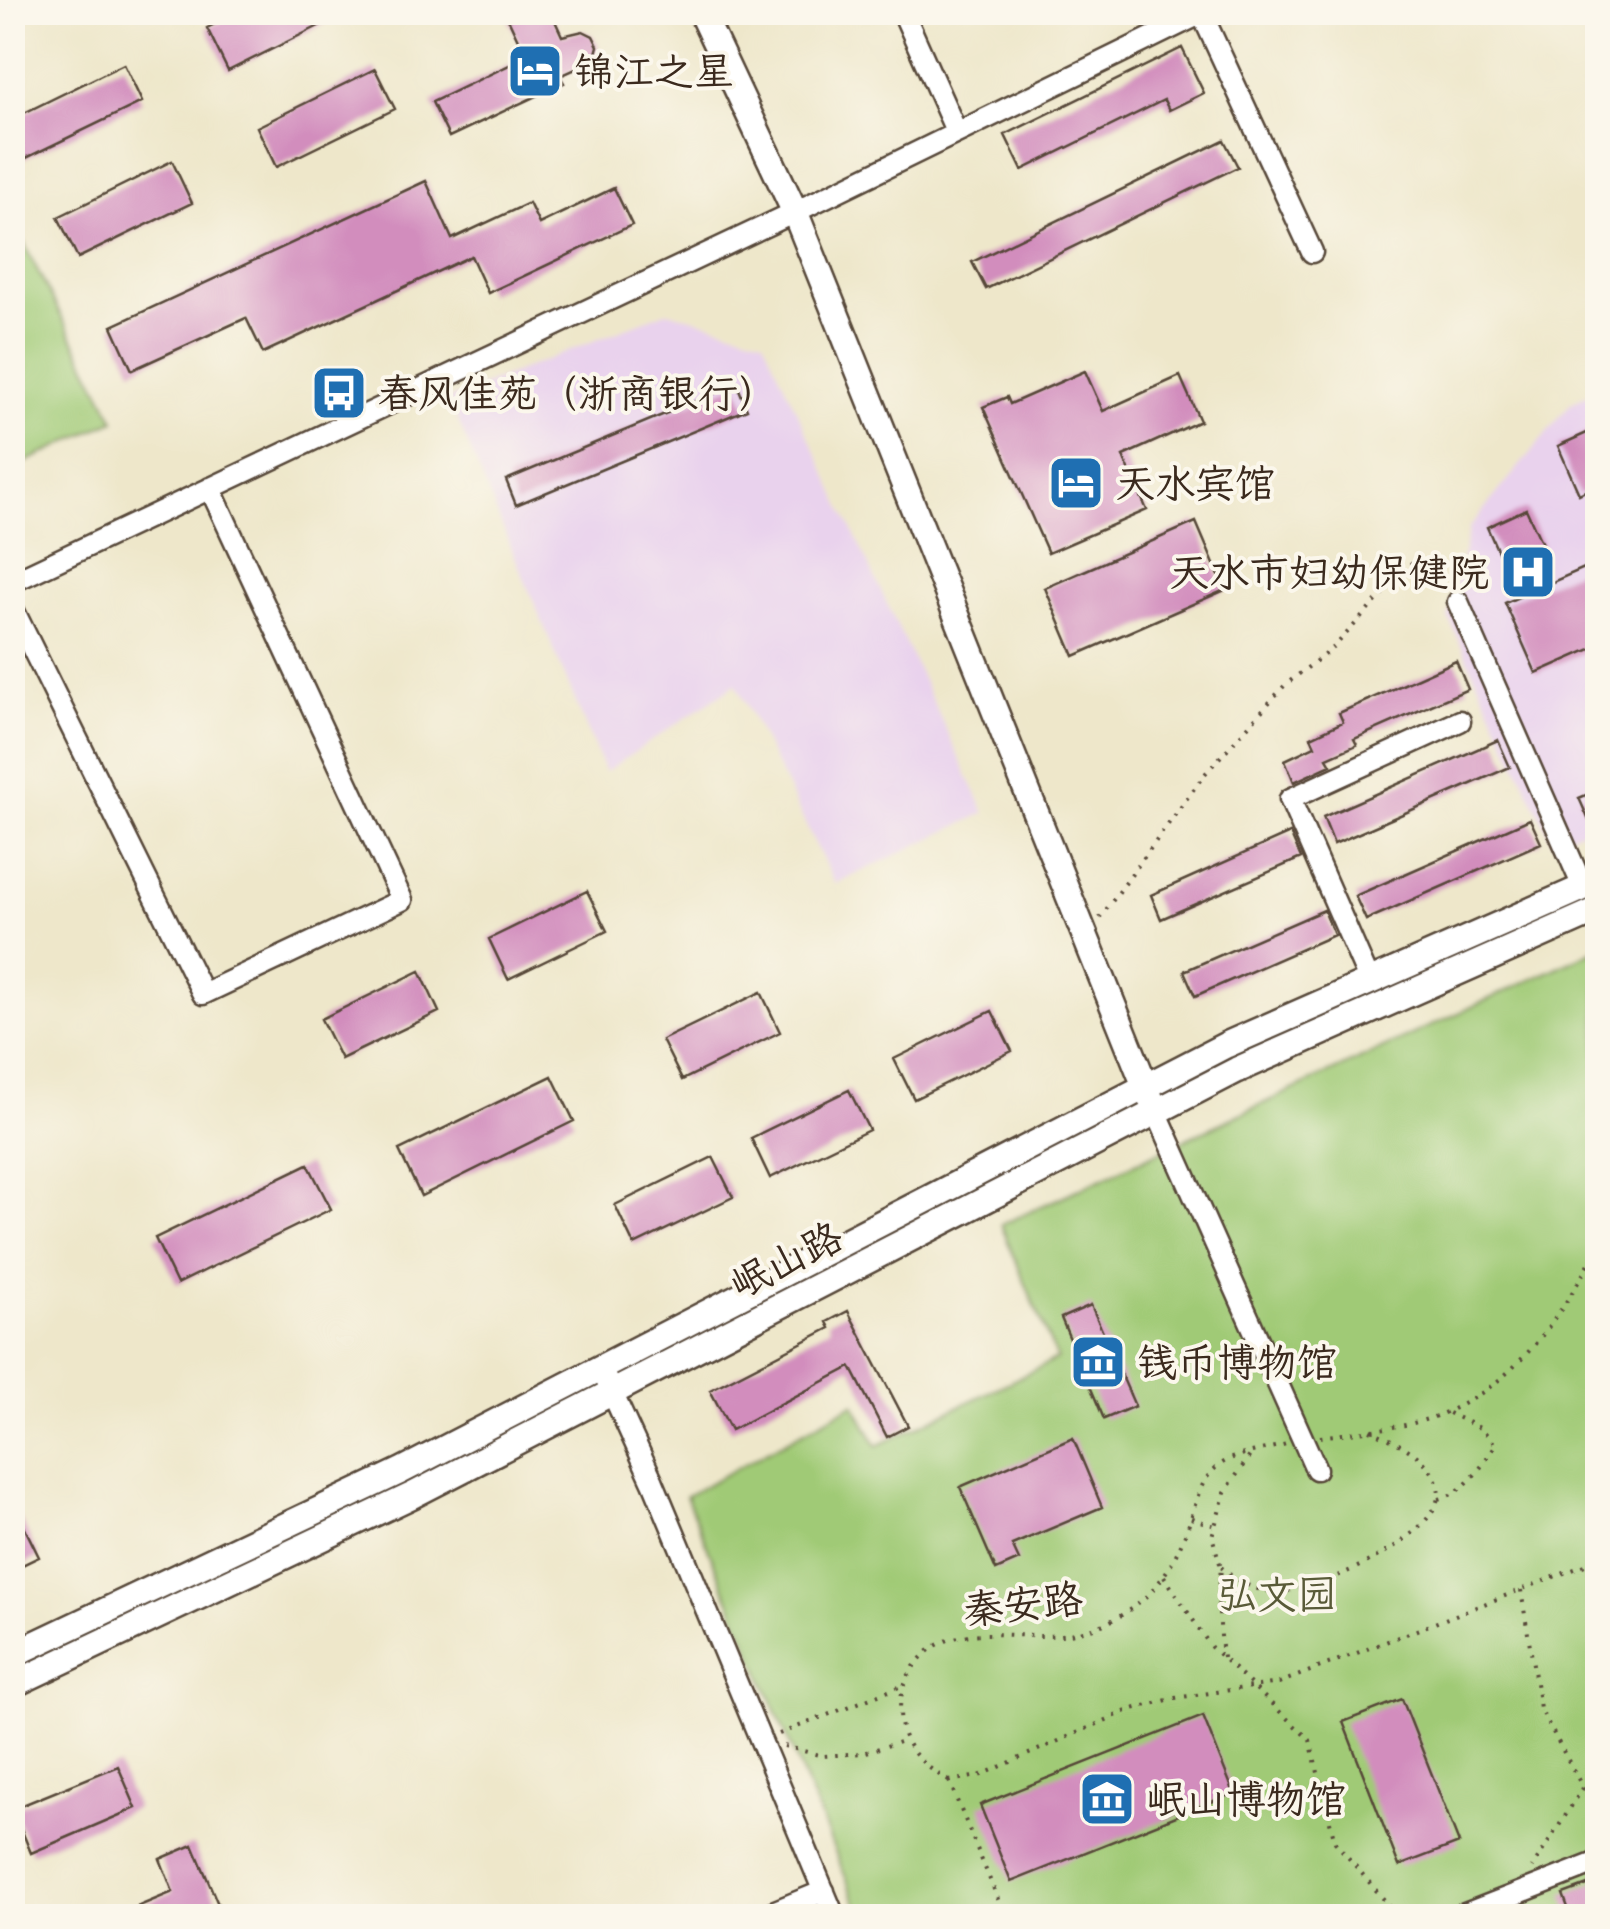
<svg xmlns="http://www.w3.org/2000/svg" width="1610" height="1929" font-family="'Indie Flower','LXGW WenKai TC',sans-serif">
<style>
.built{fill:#e9d2ed}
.green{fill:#a0ca76;stroke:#6e7a4a;stroke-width:2.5}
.building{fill:#d28dbd}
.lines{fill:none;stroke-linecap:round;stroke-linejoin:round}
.minor-casing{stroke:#564638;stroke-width:25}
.major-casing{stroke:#564638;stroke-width:30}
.path{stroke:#564638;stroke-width:4;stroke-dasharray:2.5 8;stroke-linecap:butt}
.minor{stroke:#fff;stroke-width:20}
.major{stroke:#fff;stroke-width:25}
.labels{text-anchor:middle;stroke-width:8;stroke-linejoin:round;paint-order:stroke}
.poi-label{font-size:40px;fill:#3b2a1e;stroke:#fbf7ec;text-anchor:start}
.street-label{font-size:40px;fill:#3b2a1e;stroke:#fbf7ec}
.park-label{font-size:40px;fill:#595a38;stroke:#fbf7ec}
</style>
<rect width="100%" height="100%" fill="#fbf7ec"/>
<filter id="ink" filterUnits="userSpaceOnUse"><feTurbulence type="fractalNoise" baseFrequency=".01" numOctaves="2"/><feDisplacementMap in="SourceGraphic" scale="20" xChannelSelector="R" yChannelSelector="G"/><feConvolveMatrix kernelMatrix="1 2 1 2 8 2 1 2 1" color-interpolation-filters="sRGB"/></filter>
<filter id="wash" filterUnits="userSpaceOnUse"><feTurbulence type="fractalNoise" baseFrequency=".0048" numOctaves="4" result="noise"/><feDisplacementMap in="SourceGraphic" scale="40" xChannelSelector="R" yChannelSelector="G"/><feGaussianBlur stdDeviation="2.25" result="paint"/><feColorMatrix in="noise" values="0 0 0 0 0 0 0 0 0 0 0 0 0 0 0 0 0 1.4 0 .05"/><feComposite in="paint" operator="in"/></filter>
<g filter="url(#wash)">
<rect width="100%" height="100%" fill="#eee7ca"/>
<path class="built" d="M668 311 763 339 985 813 835 884 736 684 605 772 449 399Z
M1597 391V823L1553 843 1448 617 1469 528 1571 403Z"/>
<path class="green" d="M13 223 115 420 13 468H12Z
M1597 949V1916H862L686 1496 854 1404 877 1446 1057 1359 1001 1225Z"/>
<g id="blocks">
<path class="building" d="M239 12H347L228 71 207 28Z
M505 12H551L562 36 583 31 593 36 598 46 595 57 587 64 560 76 564 83 449 137 432 102 526 57Z
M1182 48 1204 93 1169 110 1164 100 1022 170 1005 135Z
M124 64 142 102 22 160 12 141V119Z
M375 69 395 109 276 167 257 127Z
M1224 140 1238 167 986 289 972 262Z
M172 161 192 203 78 258 58 217Z
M426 181 452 239 529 203 539 224 614 188 632 225 488 293 471 256 263 353 246 318 132 370 112 326Z
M1085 371 1103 411 1180 376 1200 421 1123 456 1147 510 1048 553 983 407 1007 397 1010 404Z
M737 384 747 409 516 505 506 480Z
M1598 428V485L1579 494 1558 446Z
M1526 509 1543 546 1503 563 1487 527Z
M1196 522 1225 590 1074 656 1045 588Z
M1598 562V646L1536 673 1505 603Z
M1456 661 1468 689 1354 739 1357 745 1327 758 1331 765 1294 782 1285 760 1315 746 1311 737 1343 722 1339 713Z
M1498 740 1510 767 1334 844 1323 817Z
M1598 790V841L1579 798Z
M1530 819 1541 843 1366 920 1355 896Z
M1290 833 1301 858 1161 919 1151 895Z
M587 891 607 931 508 979 489 939Z
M1324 910 1334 935 1195 996 1184 971Z
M420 971 439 1012 341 1059 321 1019Z
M761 992 780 1032 682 1080 662 1040Z
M992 1011 1012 1051 914 1099 894 1059Z
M552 1076 574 1121 421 1196 399 1150Z
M849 1090 869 1130 770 1178 751 1138Z
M713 1157 733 1197 634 1245 615 1205Z
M308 1164 331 1209 177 1284 155 1238Z
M1091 1305 1135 1406 1104 1419 1061 1318Z
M848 1311 908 1426 887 1437 851 1367 731 1430 710 1390 830 1328 827 1322Z
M1073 1438 1102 1507 1012 1545 1019 1560 996 1570 960 1487Z
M12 1502 39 1557 12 1570Z
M1402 1699 1459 1843 1399 1866 1343 1722Z
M1203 1716 1234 1793 1011 1882 980 1805Z
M118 1766 136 1808 31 1853 13 1809Z
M193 1845 223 1916H115L173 1892 160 1859Z
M1598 1881V1916H1571L1563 1894Z"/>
</g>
</g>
<g filter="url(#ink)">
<use href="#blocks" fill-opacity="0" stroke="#564638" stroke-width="2.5"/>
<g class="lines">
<g class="minor-casing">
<path id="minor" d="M903 12 956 131
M1201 12 1312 252
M12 582 795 212 1204 12
M1458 602 1583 887
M12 607 203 994 402 900 210 488
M1370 982 1290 799 1460 721
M1156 1111 1316 1469
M606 1379 653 1482 834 1916
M763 1916 824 1891
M1460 1916 1598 1862"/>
</g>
<g class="major-casing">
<path id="major" d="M701 12 795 212 1150 1098
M12 1655 401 1471 1226 1045 1598 881
M12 1685 413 1495 1237 1070 1598 910"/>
</g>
<path class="path" d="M1100 918 1204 775 1285 685 1334 647 1419 555
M1320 1437C1348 1433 1377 1430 1405 1425 1503 1404 1554 1329 1598 1247
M1439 1499C1465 1493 1482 1466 1496 1445L1482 1429 1444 1411
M1191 1518 1215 1526
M1221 1567C1236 1581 1254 1591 1275 1592 1315 1593 1448 1535 1438 1487 1432 1457 1394 1441 1370 1430
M1164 1576 1211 1647 1310 1740 1335 1842 1398 1916
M1521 1590 1540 1708 1583 1788 1532 1868
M1223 1658 1218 1603 1221 1567 1212 1536 1225 1492 1251 1454
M779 1734 904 1685
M784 1746 823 1756 863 1753 906 1740
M949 1781C921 1764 900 1746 900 1710 900 1695 905 1680 913 1668 948 1616 1010 1641 1061 1635 1089 1632 1115 1622 1137 1604 1162 1585 1176 1558 1187 1529 1197 1505 1197 1480 1221 1464 1239 1452 1266 1450 1286 1444
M949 1781 979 1776 1129 1710 1175 1698 1279 1683 1598 1560
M949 1781 1005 1916"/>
<use href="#minor" class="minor"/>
<use href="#major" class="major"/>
</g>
</g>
<defs>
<g id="hotel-square" transform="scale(2.875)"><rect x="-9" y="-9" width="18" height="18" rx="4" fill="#1f6fb2" stroke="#fbf7ec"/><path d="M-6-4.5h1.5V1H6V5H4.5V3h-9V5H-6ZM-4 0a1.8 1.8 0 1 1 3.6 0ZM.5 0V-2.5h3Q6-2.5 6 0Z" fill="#fff"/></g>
<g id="bus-square" transform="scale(2.875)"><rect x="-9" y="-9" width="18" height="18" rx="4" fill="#1f6fb2" stroke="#fbf7ec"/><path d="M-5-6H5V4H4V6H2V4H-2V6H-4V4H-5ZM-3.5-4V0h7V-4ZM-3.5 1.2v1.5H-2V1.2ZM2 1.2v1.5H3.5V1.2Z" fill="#fff"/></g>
<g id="hospital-square" transform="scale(2.875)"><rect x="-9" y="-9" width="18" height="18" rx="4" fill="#1f6fb2" stroke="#fbf7ec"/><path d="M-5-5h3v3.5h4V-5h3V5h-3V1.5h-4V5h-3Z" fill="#fff"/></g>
<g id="museum-square" transform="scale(2.875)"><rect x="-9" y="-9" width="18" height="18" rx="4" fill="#1f6fb2" stroke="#fbf7ec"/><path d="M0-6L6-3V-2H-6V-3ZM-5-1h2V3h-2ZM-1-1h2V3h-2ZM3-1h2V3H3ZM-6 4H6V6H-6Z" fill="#fff"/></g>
</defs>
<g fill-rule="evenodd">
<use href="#hotel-square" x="535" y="71"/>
<use href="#bus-square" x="339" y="393"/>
<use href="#hotel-square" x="1076" y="483"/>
<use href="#hospital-square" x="1528" y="572"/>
<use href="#museum-square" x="1098" y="1362"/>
<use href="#museum-square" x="1107" y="1799"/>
</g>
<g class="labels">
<g class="poi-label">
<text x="574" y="85">锦江之星</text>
<text x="378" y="407">春风佳苑（浙商银行）</text>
<text x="1115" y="497">天水宾馆</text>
<text x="1489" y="586" text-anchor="end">天水市妇幼保健院</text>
<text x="1137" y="1376">钱币博物馆</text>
<text x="1146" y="1813">岷山博物馆</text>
</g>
<g class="street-label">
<text transform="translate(786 1260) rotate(-27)" y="14">岷山路</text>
<text transform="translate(1023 1604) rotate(-6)" y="14">秦安路</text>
</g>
<g class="park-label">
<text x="1277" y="1608">弘文园</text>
</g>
</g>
<rect width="1610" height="1929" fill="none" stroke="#fbf7ec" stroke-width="50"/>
</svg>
